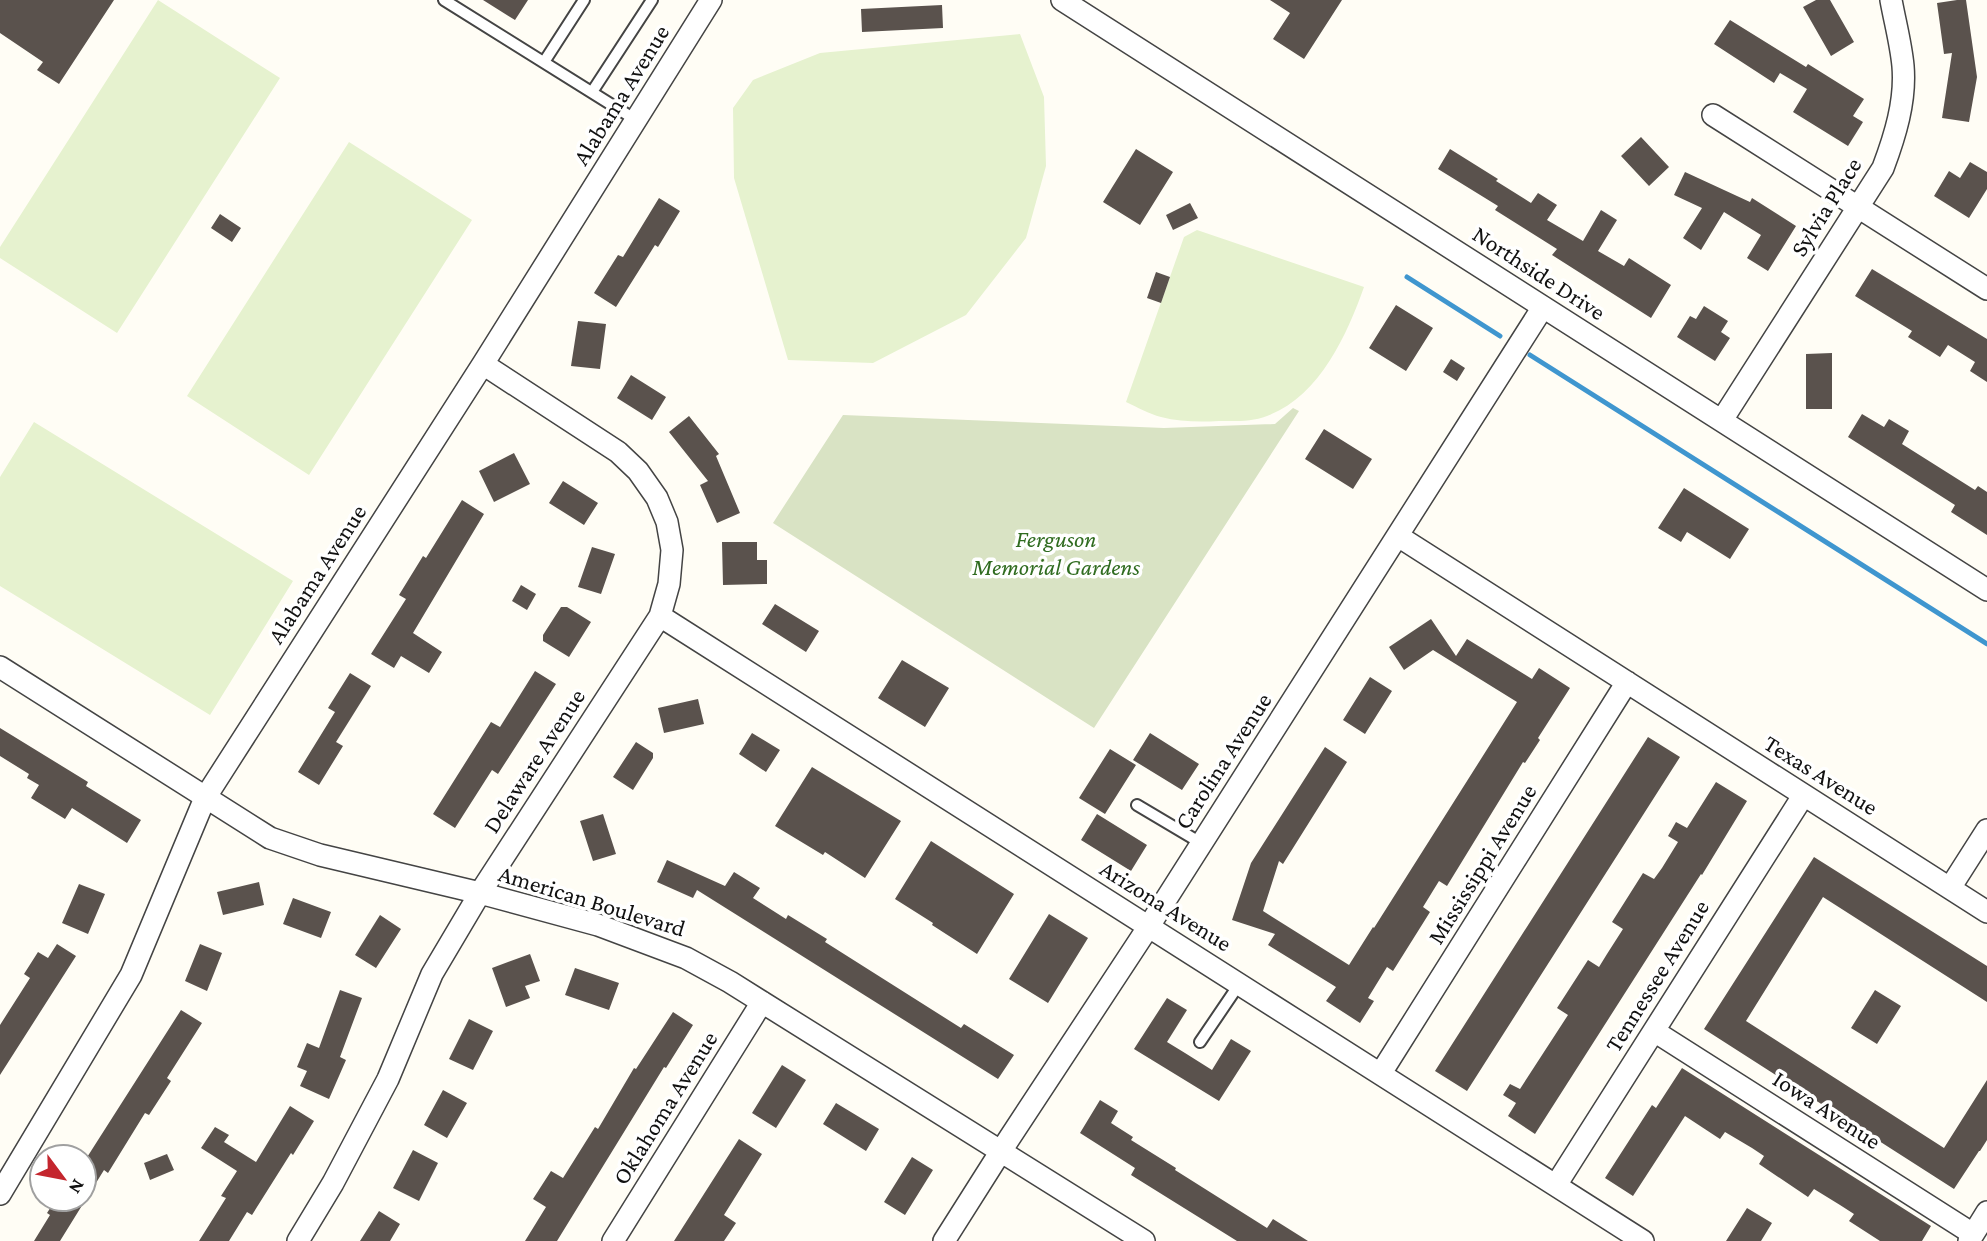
<svg xmlns="http://www.w3.org/2000/svg" width="1987" height="1241" font-family="'Crimson Pro',serif">
<style>
.cemetery{fill:#d9e3c4}
.pitch{fill:#e6f2cf}
.lines{fill:none;stroke-linecap:round;stroke-linejoin:round}
.stream{stroke:#3f96cf;stroke-width:5}
.building{fill:#5a524d}
.lane-casing{stroke:#444;stroke-width:14}
.street-casing{stroke:#444;stroke-width:24}
.lane{stroke:#fff;stroke-width:10}
.street{stroke:#fff;stroke-width:21}
.labels{text-anchor:middle;stroke-width:7;stroke-linejoin:round;paint-order:stroke}
.street-label{font-size:24px;fill:#111;stroke:#fff}
.park-label{font-size:24px;font-style:italic;fill:#2f6b1f;stroke:#fff}
</style>
<rect width="100%" height="100%" fill="#fffdf5"/>
<path class="cemetery" d="M1293 408 1299 411 1094 728 773 523 843 415 1164 428 1275 424Z"/>
<path class="pitch" d="M158 0 280 78 117 333 0 258V247Z
M1020 34 1044 97 1046 166 1026 238 966 315 873 363 788 360 734 178 733 108 753 80 820 53Z
M349 142 472 220 309 475 187 396Z
M1197 230 1364 287C1347 335 1319 397 1267 416 1252 422 1235 421 1219 421 1200 422 1180 422 1161 417 1149 414 1137 407 1126 402L1184 237Z
M34 422 293 581 210 715 0 586V477Z"/>
<g class="lines">
<path class="stream" d="M1407 277 1500 336
M1530 355 1987 644"/>
</g>
<path class="building" d="M0 0H114L59 84 37 70 43 62 0 33Z
M483 0H528L515 20Z
M1270 0H1342L1304 59 1273 39 1290 13Z
M1816 0H1830L1854 42 1831 56 1803 7Z
M1957 0H1966L1977 77 1969 122 1942 118 1952 53 1944 54 1937 3Z
M942 5 943 28 862 32 861 9Z
M1730 20 1806 67 1808 64 1864 99 1853 116 1863 122 1848 146 1793 112 1807 89 1780 73 1774 83 1714 44Z
M1641 137 1669 167 1649 186 1621 156Z
M1136 149 1173 172 1140 225 1103 202Z
M1450 149 1498 179 1496 181 1531 203 1538 193 1557 205 1547 220 1583 241 1601 210 1617 220 1598 251 1624 266 1629 258 1671 285 1651 318 1552 255 1557 249 1495 210 1498 206 1438 169Z
M1970 162 1987 172V189L1969 218 1934 196 1949 171 1960 178Z
M1685 172 1750 202 1752 198 1796 226 1768 271 1747 258 1761 235 1724 212 1701 250 1683 238 1702 208 1674 195Z
M659 198 680 211 658 247 655 245 616 307 594 293 618 255 623 257Z
M1190 203 1198 218 1173 230 1166 215Z
M220 214 241 228 232 242 211 228Z
M1872 269 1987 339V382L1970 371 1975 362 1948 345 1940 357 1908 337 1912 331 1855 296Z
M1156 272 1170 277 1161 303 1147 298Z
M1396 305 1433 328 1406 371 1369 348Z
M1704 306 1728 321 1721 332 1730 338 1715 361 1677 337 1690 316 1696 319Z
M578 321 606 324 600 369 571 366Z
M1832 353V409H1806V354Z
M1451 359 1465 368 1457 381 1443 372Z
M631 375 666 397 652 420 617 398Z
M1862 414 1884 427 1889 419 1909 431 1902 444 1975 490 1978 486 1987 492V535L1951 512 1955 505 1848 437Z
M689 416 719 454 716 456 740 513 717 523 700 485 708 481 669 432Z
M1324 429 1372 459 1353 489 1305 459Z
M514 453 530 484 494 502 479 471Z
M563 481 598 503 584 525 549 503Z
M1684 488 1749 529 1730 559 1687 532 1681 542 1658 528Z
M462 500 484 514 413 633 442 652 429 673 401 656 394 668 371 654 406 599 399 595 423 556 426 558Z
M722 542H757V560H767V584L723 585Z
M592 547 615 554 601 594 578 587Z
M521 585 536 594 527 610 512 601Z
M775 604 819 631 806 652 762 624Z
M561 607H567L591 622 569 657 543 641V635Z
M1431 619 1456 656 1467 639 1532 679 1539 668 1570 688 1538 738 1540 740 1525 763 1523 762 1447 886 1439 881 1423 907 1430 912 1393 971 1387 967 1368 998 1374 1001 1360 1023 1326 1001 1336 987 1268 945 1275 934 1232 920 1251 863 1325 747 1347 762 1283 864 1279 861 1263 911 1349 965 1373 927 1374 928 1517 702 1433 650 1404 670 1389 647Z
M902 660 949 688 925 727 878 698Z
M535 671 556 684 498 774 492 770 455 828 433 814 491 722 500 727Z
M350 673 371 686 336 742 343 746 319 785 298 772 335 712 328 708Z
M1370 677 1392 691 1365 734 1343 720Z
M698 699 704 724 664 733 658 708Z
M0 728 88 782 86 786 141 820 127 843 72 808 65 819 31 798 39 785 27 778 29 774 0 756Z
M752 733 780 750 766 772 739 754Z
M1150 733 1199 764 1182 790 1133 760Z
M1648 737 1680 757 1467 1091 1435 1071Z
M636 742 653 753V758L633 790 613 777Z
M1110 749 1136 765 1105 814 1079 798Z
M812 767 901 821 865 878 825 852 823 855 775 826Z
M1716 782 1747 801 1702 875 1701 874 1535 1134 1508 1116 1516 1103 1503 1095 1510 1084 1520 1089 1568 1015 1557 1008 1588 960 1599 967 1607 954 1623 929 1612 922 1643 873 1654 879 1662 868 1678 842 1668 836 1676 822 1687 828Z
M603 814 616 854 593 861 580 821Z
M1097 814 1147 845 1131 871 1081 840Z
M931 841 1014 894 977 954 932 925 933 923 895 899Z
M1814 857 1987 966V1002L1823 897 1746 1021 1944 1148 1987 1080V1140L1980 1151H1979L1954 1189 1704 1029Z
M667 860 725 886 734 872 760 888 753 898 786 919 788 915 827 939 825 942 961 1028 964 1024 1014 1055 998 1079 697 890 693 898 657 882Z
M259 882 264 905 223 915 217 892Z
M79 884 105 894 88 934 62 923Z
M293 898 331 912 321 938 283 924Z
M1049 914 1088 938 1048 1003 1009 979Z
M380 915 401 929 376 968 355 955Z
M57 944 76 956 0 1075V1025L30 978 24 974 38 952 48 958Z
M200 944 222 953 207 991 185 981Z
M530 954 540 981 525 986 530 998 506 1007 492 968Z
M575 968 619 983 609 1010 565 995Z
M340 990 362 998 340 1057 346 1060 329 1099 300 1086 307 1071 297 1067 307 1043 319 1048Z
M1875 990 1901 1006 1877 1044 1851 1028Z
M1167 998 1187 1010 1167 1042 1185 1053 1212 1070 1231 1039 1251 1051 1219 1101 1134 1049Z
M181 1010 202 1023 167 1078 171 1081 149 1115 145 1113 108 1173 104 1170 60 1241H34L50 1215 47 1213 56 1199H84V1162Z
M673 1012 693 1025 666 1068 664 1067 557 1241H525L546 1207 533 1199 551 1171 563 1178 595 1127 598 1129 634 1068 636 1069Z
M469 1019 493 1031 473 1070 449 1059Z
M782 1065 806 1080 776 1128 752 1113Z
M1682 1068 1931 1226 1922 1241H1880L1849 1221 1854 1214 1840 1205 1814 1189 1808 1197 1759 1164 1764 1156 1752 1148 1725 1132 1720 1139 1685 1116 1633 1196 1605 1178 1652 1105 1656 1108Z
M443 1090 467 1103 447 1138 424 1125Z
M1100 1100 1118 1111 1111 1123 1133 1137 1131 1140 1176 1168 1175 1170 1267 1228 1273 1219 1308 1241H1237L1131 1175 1135 1168 1080 1133Z
M836 1103 879 1129 866 1151 823 1124Z
M290 1106 314 1121 293 1155 291 1153 252 1215 247 1212 229 1241H199L226 1198 221 1196 237 1171 201 1148 215 1127 229 1135 224 1142 256 1162Z
M739 1139 762 1154 724 1215 736 1223 724 1241H674Z
M413 1150 438 1163 419 1201 393 1188Z
M167 1154 174 1170 150 1180 144 1163Z
M912 1157 933 1170 905 1215 884 1202Z
M1747 1208 1772 1223 1761 1241H1726Z
M379 1211 400 1224 390 1241H360Z"/>
<g class="lines">
<g class="lane-casing">
<path id="lane" d="M444 0 636 120
M544 62 584 0
M592 92 652 0
M1137 805 1201 843
M1200 1042 1240 983"/>
</g>
<g class="street-casing">
<path id="street" d="M1062 0 1987 590
M1713 115 1987 289
M1722 420 1883 168C1895 136 1906 101 1903 66 1901 44 1895 22 1891 0
M1398 536 1987 912
M660 616 1643 1241
M0 667 270 838 320 855 480 893 598 925 686 958 730 982 1144 1241
M1950 888 1987 830
M1654 1031 1973 1234
M1381 1073 1627 682
M1556 1185 1803 796
M0 1194 131 975 205 798 483 364 711 0
M298 1241 333 1183 388 1079 432 974 480 893 660 616 669 584 672 550 667 522 657 498 638 471 618 452 483 364
M613 1241 762 1002
M944 1241 1001 1151 1149 926 1543 307
M1969 1241 1987 1212"/>
</g>
<use href="#lane" class="lane"/>
<use href="#street" class="street"/>
</g>
<g class="labels">
<g class="street-label">
<text transform="translate(621 95) rotate(-58)" y="8">Alabama Avenue</text>
<text transform="translate(1826 207) rotate(-58)" y="8">Sylvia Place</text>
<text transform="translate(1539 273) rotate(33)" y="8">Northside Drive</text>
<text transform="translate(317 574) rotate(-57)" y="8">Alabama Avenue</text>
<text transform="translate(534 761) rotate(-57)" y="8">Delaware Avenue</text>
<text transform="translate(1223 761) rotate(-57)" y="8">Carolina Avenue</text>
<text transform="translate(1821 775) rotate(32)" y="8">Texas Avenue</text>
<text transform="translate(1482 864) rotate(-58)" y="8">Mississippi Avenue</text>
<text transform="translate(592 901) rotate(17)" y="8">American Boulevard</text>
<text transform="translate(1166 906) rotate(32)" y="8">Arizona Avenue</text>
<text transform="translate(1657 976) rotate(-58)" y="8">Tennessee Avenue</text>
<text transform="translate(665 1108) rotate(-58)" y="8">Oklahoma Avenue</text>
<text transform="translate(1827 1110) rotate(33)" y="8">Iowa Avenue</text>
</g>
<g class="park-label">
<text x="1056" y="547">Ferguson<tspan x="1056" dy="28">Memorial Gardens</tspan></text>
</g>
</g>
<g transform="translate(63 1178) rotate(122)"><circle r="33" fill="#ffffff" stroke="#a0a0a0" stroke-width="2"/>
<path d="M0-5L12 26L0 18L-12 26Z" fill="#c4262e"/>
<text y="-10" font-size="19" font-weight="bold" text-anchor="middle" fill="#111111">N</text>
</g>
</svg>
